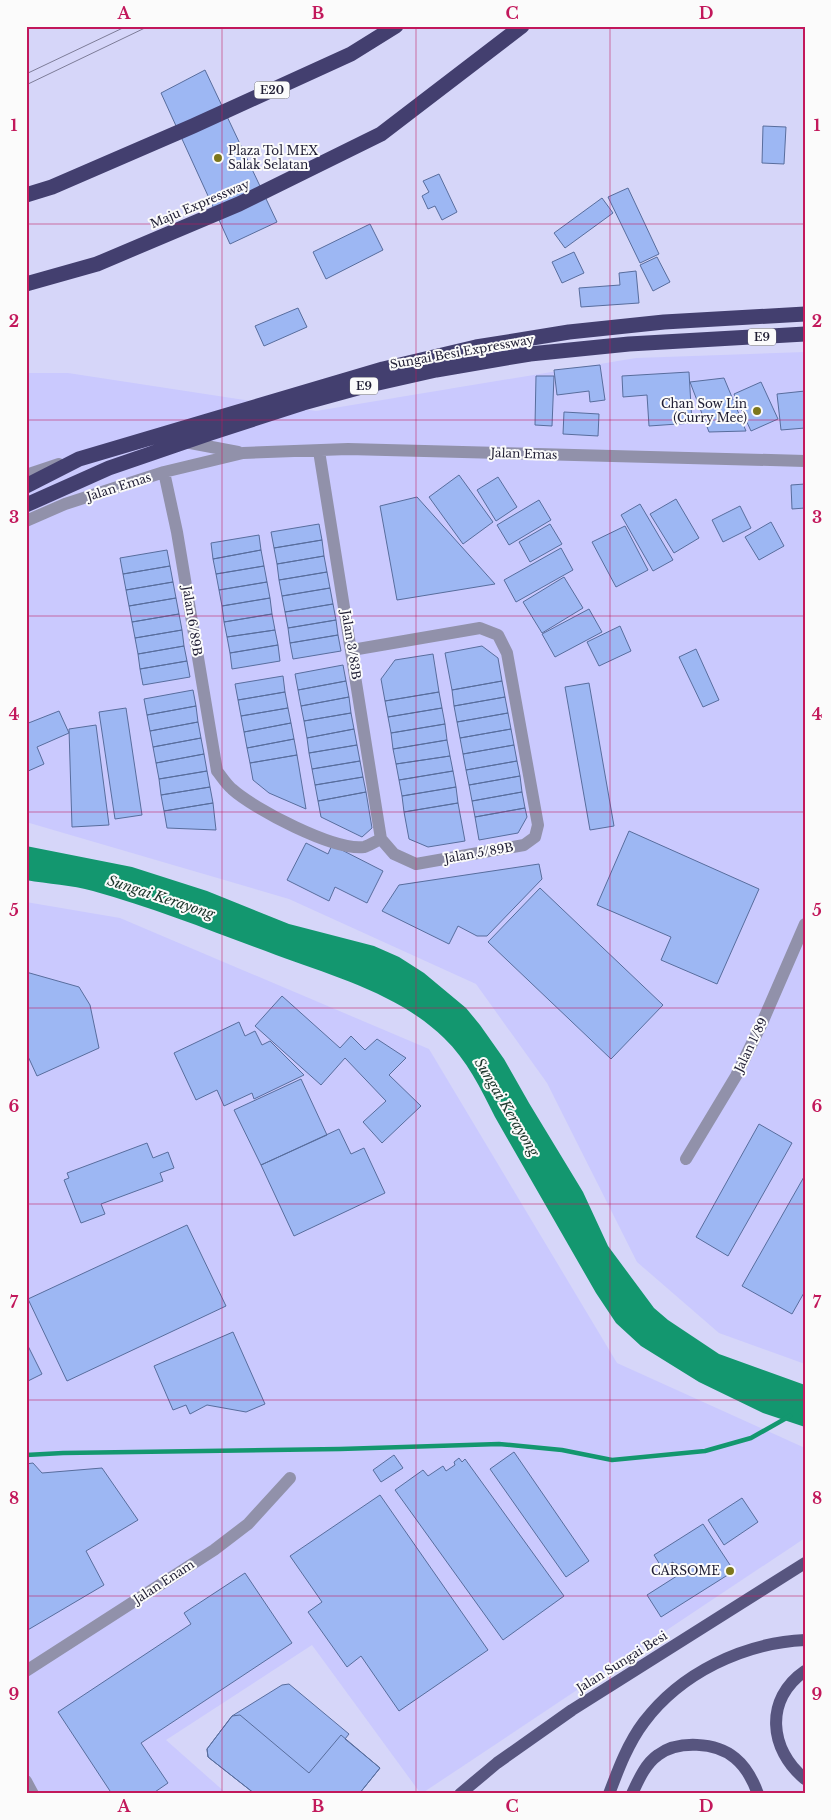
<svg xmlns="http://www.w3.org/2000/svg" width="831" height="1820" font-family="'Libre Baskerville',serif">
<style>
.built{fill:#cac9fe}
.water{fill:#13976f}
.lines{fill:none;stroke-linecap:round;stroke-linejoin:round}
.stream{stroke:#13976f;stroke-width:4.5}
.building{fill:#9db7f3;stroke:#586d9d}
.minor{stroke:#9191aa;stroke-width:12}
.major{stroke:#57557f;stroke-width:12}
.highway{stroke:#433f6f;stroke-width:15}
.tram{stroke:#7d7c98;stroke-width:1}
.grid{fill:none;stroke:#c2185b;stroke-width:1;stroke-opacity:0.55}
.poi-dot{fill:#7d771c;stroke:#fbfbfb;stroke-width:2}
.labels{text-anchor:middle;stroke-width:4;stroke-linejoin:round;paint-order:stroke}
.shield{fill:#fbfbfb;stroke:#61606f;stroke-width:1}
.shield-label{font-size:11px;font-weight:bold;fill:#1f1d33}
.poi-label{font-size:12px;fill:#1f1d33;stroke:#fbfbfb;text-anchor:end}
.street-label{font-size:12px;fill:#1f1d33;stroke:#fbfbfb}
.water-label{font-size:14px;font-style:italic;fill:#1b3429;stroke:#fbfbfb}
.neatline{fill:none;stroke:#c2185b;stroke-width:2}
.grid-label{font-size:16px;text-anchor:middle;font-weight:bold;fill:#c2185b}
</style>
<rect width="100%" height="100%" fill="#d6d6f9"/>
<path class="built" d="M805 352V1364L719 1333 637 1262 547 1083 476 984 289 899 26 822V373H68L316 411 636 358Z
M26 902 120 918 429 1049 617 1363 805 1448V1538L421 1794 312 1645 166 1740 227 1794H26Z"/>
<path class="water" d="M26 846 132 867 207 891 289 924 374 946 399 957 424 973 466 1008 480 1025 504 1059 529 1103 583 1192 608 1246 654 1308 668 1320 719 1354 805 1385V1427L763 1413 699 1382 641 1346 616 1323 596 1293 495 1117C481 1089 467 1060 444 1038 399 994 333 976 276 955 216 933 155 908 93 891 72 885 48 884 26 880Z"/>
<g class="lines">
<path class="stream" d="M26 1455 63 1453 340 1449 499 1444 562 1450 612 1460 705 1451 751 1438 790 1416"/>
</g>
<path class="building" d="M205 70 277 222 230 244 161 93Z
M763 126 786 127 784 164 762 163Z
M439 174 457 212 442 220 435 206 428 209 422 196 429 192 423 181Z
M628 188 659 254 640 263 608 197Z
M602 198 613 213 565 248 554 233Z
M370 224 383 250 326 279 313 252Z
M574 252 584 273 562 283 552 262Z
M657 257 670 282 653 291 640 265Z
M636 271 639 303 581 307 579 288 620 285 619 273Z
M298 308 307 327 264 346 255 326Z
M600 365 605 400 590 402 589 391 557 395 554 370Z
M689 372 692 423 649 426 647 395 623 397 622 376Z
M536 376H554L552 426 535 425Z
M724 378 746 431 709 432 690 382Z
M761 382 778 419 751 431 734 394Z
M805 391V428L781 430 777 394Z
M564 412 599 414 598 436 563 434Z
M459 475 493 522 463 544 429 497Z
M498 477 517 507 496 521 477 490Z
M805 484V508L792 509 791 485Z
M417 497 495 584 397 600 380 506Z
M676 499 699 538 674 553 650 514Z
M539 500 551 520 509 545 497 525Z
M640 504 673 560 653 571 621 515Z
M740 506 751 528 723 542 712 520Z
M771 522 784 546 759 560 745 537Z
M319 524 322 540 274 548 271 532Z
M550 524 562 544 530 562 519 542Z
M625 526 648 570 616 587 592 542Z
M259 535 261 550 213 559 211 543Z
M322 540 324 556 277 564 274 548Z
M561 548 573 570 516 602 504 580Z
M167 550 170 566 123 574 120 558Z
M261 550 264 566 216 574 213 559Z
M324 556 327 572 279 580 277 564Z
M170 566 173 582 126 590 123 574Z
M264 566 267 582 219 590 216 574Z
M327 572 330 588 282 596 279 580Z
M564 577 583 608 542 633 523 602Z
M173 582 176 598 129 606 126 590Z
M267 582 270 598 222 606 219 590Z
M330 588 333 604 285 612 282 596Z
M176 598 179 614 132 622 129 606Z
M270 598 272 614 224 622 222 606Z
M333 604 336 620 288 628 285 612Z
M589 609 602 632 555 657 542 634Z
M179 614 182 630 135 638 132 622Z
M272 614 275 630 227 637 224 622Z
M336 620 338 635 290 643 288 628Z
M620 626 631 651 599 666 587 642Z
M182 630 184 646 138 654 135 638Z
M275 630 278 645 230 653 227 637Z
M338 635 341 651 293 659 290 643Z
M278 645 280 661 232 669 230 653Z
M184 646 187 661 140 669 138 654Z
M482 646 498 658 502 681 452 690 445 653Z
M696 649 719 700 703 707 679 657Z
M433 654 439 692 385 701 381 679 395 660Z
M187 661 190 677 143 685 140 669Z
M343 665 346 681 298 690 295 674Z
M283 676 285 692 238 700 235 684Z
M346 681 349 697 301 706 298 690Z
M502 681 505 697 454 706 452 690Z
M589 683 614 826 590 830 565 687Z
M193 690 196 706 147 715 144 699Z
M285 692 288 708 241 716 238 700Z
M439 692 442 708 388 717 385 701Z
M349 697 351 713 304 721 301 706Z
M505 697 508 713 457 722 454 706Z
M196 706 198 722 150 731 147 715Z
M126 708 142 815 115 819 99 712Z
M288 708 291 723 244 732 241 716Z
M442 708 445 724 391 733 388 717Z
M59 711 69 733 37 747 44 764 26 772V724Z
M351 713 354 729 307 738 304 721Z
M508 713 511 729 460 738 457 722Z
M198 722 201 738 153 747 150 731Z
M291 723 294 739 247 748 244 732Z
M445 724 447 740 393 749 391 733Z
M96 725 109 825 72 827 69 729Z
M354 729 357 745 309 753 307 738Z
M511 729 514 745 463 754 460 738Z
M201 738 204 754 156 763 153 747Z
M294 739 297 755 250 763 247 748Z
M447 740 450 756 396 764 393 749Z
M357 745 360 761 312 769 309 753Z
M514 745 517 761 466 770 463 754Z
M204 754 207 771 159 779 156 763Z
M297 755 306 809 269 793 253 780 250 763Z
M450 756 453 771 399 780 396 764Z
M360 761 363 777 315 785 312 769Z
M517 761 520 776 469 785 466 770Z
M207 771 210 787 161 795 159 779Z
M453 771 456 787 402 796 399 780Z
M520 776 522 792 472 801 469 785Z
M363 777 366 792 318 801 315 785Z
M210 787 213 803 164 811 161 795Z
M456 787 458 803 404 812 402 796Z
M366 792 372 828 362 837 321 817 318 801Z
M522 792 525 808 475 817 472 801Z
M213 803 216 830 167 828 164 811Z
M458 803 465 841 428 847 409 839 404 812Z
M525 808 527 817 518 833 479 840 475 817Z
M629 831 759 889 717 984 661 960 671 937 597 905Z
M306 843 328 854 332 845 383 871 367 903 335 887 329 901 287 880Z
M539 864 542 879 487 936H477L458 926 449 944 382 911 399 885Z
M540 888 663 1005 611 1059 488 942Z
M26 972 79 987 90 1005 99 1048 37 1076 26 1052Z
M282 996 340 1048 351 1036 365 1050 377 1039 406 1058 389 1075 421 1106 382 1143 363 1122 386 1101 345 1058 321 1085 255 1026Z
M239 1022 245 1036 255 1031 262 1045 270 1041 304 1075 254 1099 252 1093 224 1106 217 1090 196 1100 174 1053Z
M301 1079 327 1135 261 1165 234 1110Z
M759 1124 792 1143 728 1256 696 1237Z
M339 1129 351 1154 364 1148 385 1193 294 1236 261 1165Z
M147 1143 153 1158 168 1152 174 1168 160 1173 163 1181 101 1204 105 1214 81 1223 64 1180 69 1178 67 1173Z
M805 1175V1291L792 1314 742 1286Z
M187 1225 226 1306 67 1381 28 1299Z
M233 1332 265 1404 246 1412 207 1405 190 1414 186 1405 173 1410 154 1366Z
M26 1342 42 1374 26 1382Z
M514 1452 589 1561 566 1577 490 1469Z
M394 1455 403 1468 381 1482 373 1470Z
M459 1458 462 1462 465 1459 564 1596 503 1640 395 1490 423 1470 428 1476 443 1466 446 1471 455 1465 454 1462Z
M33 1463 42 1473 102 1468 138 1520 86 1551 104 1585 26 1631V1464Z
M380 1495 488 1650 399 1711 361 1656 347 1667 308 1612 322 1602 290 1556Z
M742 1498 758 1522 724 1545 708 1520Z
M703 1524 734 1571 661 1617 647 1595 680 1574 673 1562 662 1568 654 1555Z
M245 1573 292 1643 141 1743 168 1783 152 1794H112L58 1712 191 1624 184 1613Z
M289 1684 349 1734 345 1739 380 1768 359 1794H255L208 1757 207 1749 232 1716 282 1685Z
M240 1715 309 1773 341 1735 380 1768 359 1794H255L208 1757 207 1749 232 1716Z"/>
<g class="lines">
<path class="minor" d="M185 442 238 452
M319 451 381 839
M164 472 177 532 217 771C222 777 226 784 232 789 254 809 334 851 364 847 369 846 376 841 381 839L394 854 416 864 524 845 535 837 538 825 507 653 498 635 480 628 352 650
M26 475 59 464
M26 521 65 504 164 472 243 453 348 449 805 461
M686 1159 736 1076 762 1023 805 924
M26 1671 214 1550 248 1524 290 1478
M26 1781 33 1794"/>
<path class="major" d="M805 1671C764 1699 769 1750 805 1779
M460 1794 497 1763 572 1710 805 1563
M609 1794C618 1770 628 1743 644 1722 681 1673 743 1643 805 1640
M632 1794C638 1781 645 1764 658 1755 678 1740 716 1742 735 1758 746 1767 753 1780 758 1794"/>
<path class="highway" d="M26 195 52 187 193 126 351 54 396 26
M26 284 97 264 239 204 381 134 522 26
M26 486 79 459 383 369 476 347 569 332 664 322 805 314
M26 505 109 468 211 433 303 403 365 386 436 370 530 354 629 344 805 334"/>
<path class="tram" d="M26 74 127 26
M26 85 149 26"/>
</g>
<path class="grid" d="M222 26V1794M416 26V1794M610 26V1794M26 224H805M26 420H805M26 616H805M26 812H805M26 1008H805M26 1204H805M26 1400H805M26 1596H805"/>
<g class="poi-dot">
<circle cx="218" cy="158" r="5"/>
<circle cx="757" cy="411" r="5"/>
<circle cx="730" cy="1571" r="5"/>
</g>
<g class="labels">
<g class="shield">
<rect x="254.5" y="81.5" width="35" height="17" rx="4"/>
<rect x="748" y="328.5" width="28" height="17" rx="4"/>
<rect x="350" y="377.5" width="28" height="17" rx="4"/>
</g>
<g class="shield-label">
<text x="272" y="94">E20</text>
<text x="762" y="341">E9</text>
<text x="364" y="390">E9</text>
</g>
<g class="poi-label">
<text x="228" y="155" text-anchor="start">Plaza Tol MEX<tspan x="228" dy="14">Salak Selatan</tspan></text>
<text x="747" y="408">Chan Sow Lin<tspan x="747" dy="14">(Curry Mee)</tspan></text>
<text x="720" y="1575">CARSOME</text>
</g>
<g class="street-label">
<text transform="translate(200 204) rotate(-23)" y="4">Maju Expressway</text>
<text transform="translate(462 352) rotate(-10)" y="4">Sungai Besi Expressway</text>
<text transform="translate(524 454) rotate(2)" y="4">Jalan Emas</text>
<text transform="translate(119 487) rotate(-18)" y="4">Jalan Emas</text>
<text transform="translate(192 621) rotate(81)" y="4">Jalan 6/89B</text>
<text transform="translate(351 645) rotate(81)" y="4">Jalan 3/83B</text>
<text transform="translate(479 853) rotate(-10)" y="4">Jalan 5/89B</text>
<text transform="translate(751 1045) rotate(-64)" y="4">Jalan 1/89</text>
<text transform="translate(164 1582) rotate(-33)" y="4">Jalan Enam</text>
<text transform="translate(622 1662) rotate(-32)" y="4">Jalan Sungai Besi</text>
</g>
<g class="water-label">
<text transform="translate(161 897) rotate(18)" y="5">Sungai Kerayong</text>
<text transform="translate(507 1107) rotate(59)" y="5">Sungai Kerayong</text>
</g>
</g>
<rect width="831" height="1820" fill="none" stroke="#fbfbfb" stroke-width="55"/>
<rect x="28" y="28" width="776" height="1764" class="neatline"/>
<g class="grid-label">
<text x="124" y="19">A</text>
<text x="318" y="19">B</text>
<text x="512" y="19">C</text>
<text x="706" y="19">D</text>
<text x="14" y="131">1</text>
<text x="817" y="131">1</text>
<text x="14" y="327">2</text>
<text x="817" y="327">2</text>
<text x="14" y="523">3</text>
<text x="817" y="523">3</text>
<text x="14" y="720">4</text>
<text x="817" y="720">4</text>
<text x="14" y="916">5</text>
<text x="817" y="916">5</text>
<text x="14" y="1112">6</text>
<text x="817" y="1112">6</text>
<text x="14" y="1308">7</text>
<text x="817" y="1308">7</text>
<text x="14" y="1504">8</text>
<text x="817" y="1504">8</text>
<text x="14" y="1700">9</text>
<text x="817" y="1700">9</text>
<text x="124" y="1812">A</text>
<text x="318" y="1812">B</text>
<text x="512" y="1812">C</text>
<text x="706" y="1812">D</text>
</g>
</svg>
